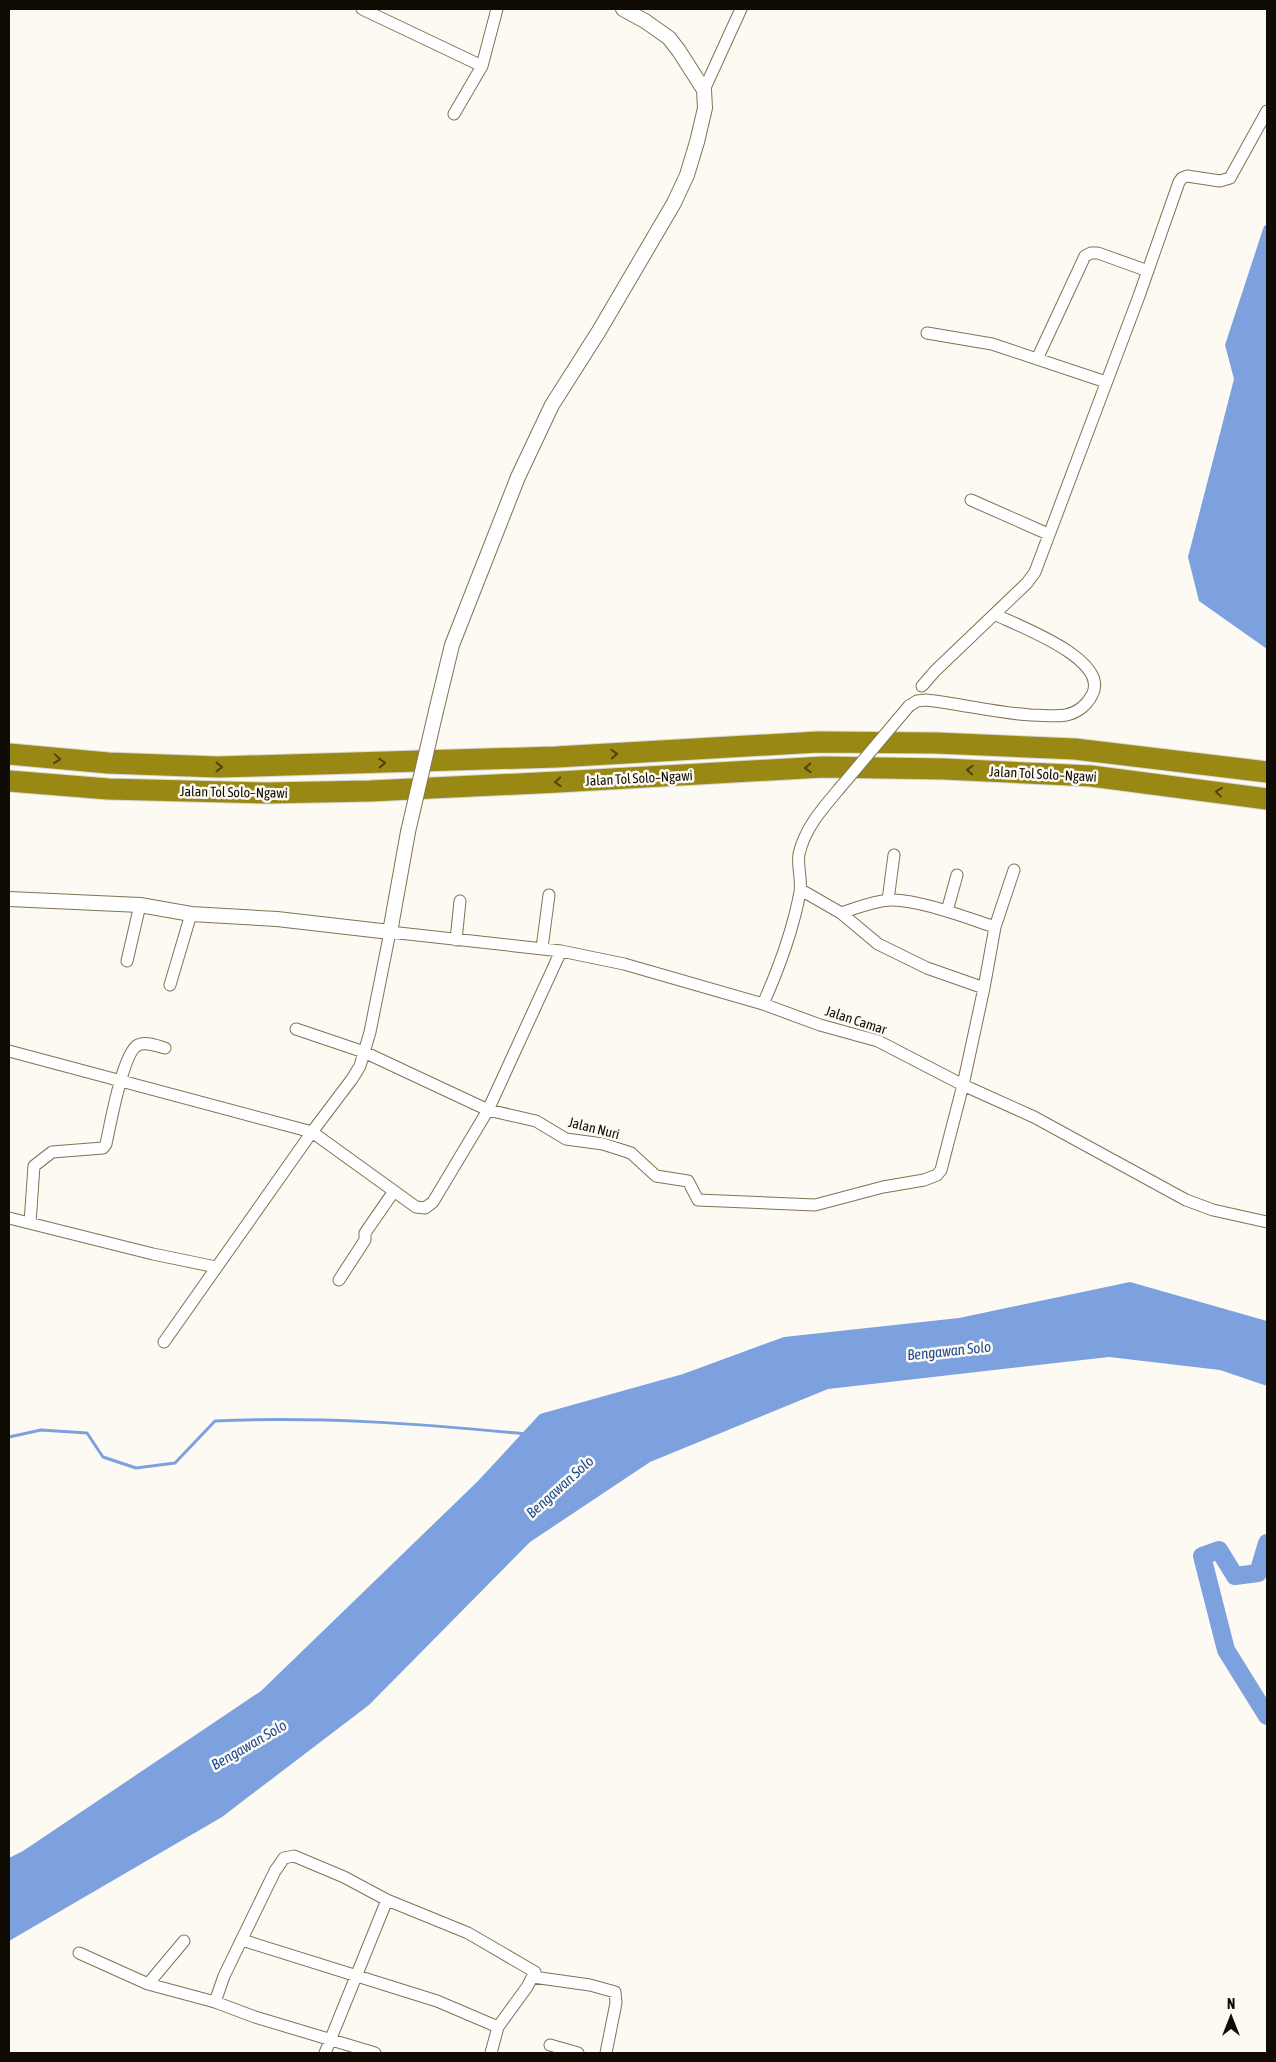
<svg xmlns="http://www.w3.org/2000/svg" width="1276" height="2062" font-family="'Asap Condensed',sans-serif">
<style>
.water{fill:#7ca1de}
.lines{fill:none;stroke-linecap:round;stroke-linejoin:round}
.stream{stroke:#7ca1de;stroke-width:3}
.river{stroke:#7ca1de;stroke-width:18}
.minor-casing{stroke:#807354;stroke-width:13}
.tertiary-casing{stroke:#807354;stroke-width:16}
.motorway-casing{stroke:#d9d8d7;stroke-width:23}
.minor{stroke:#fff;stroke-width:11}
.tertiary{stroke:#fff;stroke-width:14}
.motorway{stroke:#998914;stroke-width:21}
.minor-bridge-casing{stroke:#807354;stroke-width:13;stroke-linecap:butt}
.tertiary-bridge-casing{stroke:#807354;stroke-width:16;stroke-linecap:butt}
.minor-bridge{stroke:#fff;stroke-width:11}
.tertiary-bridge{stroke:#fff;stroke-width:14}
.oneway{stroke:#4e440b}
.labels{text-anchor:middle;stroke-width:5;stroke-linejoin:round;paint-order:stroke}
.street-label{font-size:14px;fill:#110c03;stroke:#fdfaf3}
.water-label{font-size:15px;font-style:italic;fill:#214c95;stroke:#fdfaf3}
</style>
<rect width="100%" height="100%" fill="#fdfaf3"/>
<path class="water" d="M1267 225V649L1199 601 1188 557 1234 379 1225 345 1264 226Z
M1130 1282 1267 1321V1386L1220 1370 1109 1357 828 1389 650 1462 530 1542 369 1705 222 1817 9 1941V1858L23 1851 261 1691 478 1481 540 1414 683 1374 784 1337 959 1318Z"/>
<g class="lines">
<path class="stream" d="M9 1437 41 1430 87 1433 103 1457 136 1468 175 1463 215 1421C319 1416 422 1424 526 1434"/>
<path class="river" d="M1267 1543 1258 1573 1235 1576 1219 1550 1202 1556 1226 1650 1267 1716"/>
<g class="minor-casing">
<path id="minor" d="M362 9 482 66
M704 90 741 9
M454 114 482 66 497 9
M927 333 992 344 1106 382
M1037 359 1085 256 1091 253H1098L1148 271
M971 500 1048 534
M922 686 935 671 1027 583 1035 572 1139 296 1179 182 1182 178 1187 176 1220 181 1230 178 1267 111
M909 706 917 701 926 700C962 704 996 713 1031 715 1043 715 1054 717 1066 715 1077 713 1087 705 1092 695 1111 660 1019 626 996 615
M801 890 841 913C857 908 873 901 890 900 918 899 967 918 995 927
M888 900 894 855
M947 911 957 875
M841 913 878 944 927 968 984 988
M456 940 460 901
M542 948 549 895
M127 961 140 905
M170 985 191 914
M763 1004C779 968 793 930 800 892 802 879 797 866 799 854 805 828 822 809 839 789
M296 1029 364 1052 488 1110 536 1121 566 1139 603 1144 631 1153 656 1176 688 1181 698 1200 815 1205 883 1187 924 1180 937 1175 941 1170 963 1085 984 988 995 927 1014 870
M9 1051 312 1132 416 1207 425 1208 433 1202 488 1110 561 951
M9 1218 153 1254 216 1267
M30 1223 34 1166 52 1152 103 1148 106 1144C110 1126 123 1052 138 1045 146 1041 157 1046 165 1048
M339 1280 365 1240V1233L394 1191
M164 1342 312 1132 352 1079 360 1066 370 1032 390 932 561 951 624 964 763 1004 820 1025 878 1041 963 1085 1034 1117 1186 1200 1213 1210 1267 1222
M242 1940 437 2001 498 2027
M79 1953 148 1984 215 2002 255 2017 375 2053
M533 1977 590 1985 615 1992 616 2003 606 2053
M148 1984 184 1941
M215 2002 224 1976 275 1871 284 1858 294 1856 344 1877 387 1900 468 1933 535 1972 527 1987 498 2027 491 2053
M550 2045 578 2053
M325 2053 387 1900"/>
</g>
<g class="tertiary-casing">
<path id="tertiary" d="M436 711 452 645 518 477 552 405 599 331 674 203 687 175 697 142 705 108 704 90 679 51 669 38 645 21 623 9
M9 899 140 905 191 914 277 919 390 932 408 832"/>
</g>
<g class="motorway-casing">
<path id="motorway" d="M9 754 108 763 218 767 556 757 818 742 936 743 1075 749 1267 772
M9 781 108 789 267 793 370 791 558 782 823 767 944 769 1091 776 1267 799"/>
</g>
<use href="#minor" class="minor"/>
<use href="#tertiary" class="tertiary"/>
<use href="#motorway" class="motorway"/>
<g class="minor-bridge-casing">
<path id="minor-bridge" d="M839 789 909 706"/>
</g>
<g class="tertiary-bridge-casing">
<path id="tertiary-bridge" d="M408 832 436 711"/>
</g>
<use href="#minor-bridge" class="minor-bridge"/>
<use href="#tertiary-bridge" class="tertiary-bridge"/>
</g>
<defs><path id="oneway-chevron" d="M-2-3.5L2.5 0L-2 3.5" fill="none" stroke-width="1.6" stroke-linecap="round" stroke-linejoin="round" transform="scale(1.25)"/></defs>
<g class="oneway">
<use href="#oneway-chevron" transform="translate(614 754) rotate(-3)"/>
<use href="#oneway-chevron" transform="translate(57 759) rotate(6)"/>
<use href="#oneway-chevron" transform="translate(382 763) rotate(-2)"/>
<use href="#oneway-chevron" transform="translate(219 767)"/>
<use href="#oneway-chevron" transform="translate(808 768) rotate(177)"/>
<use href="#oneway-chevron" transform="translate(970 770) rotate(-177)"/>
<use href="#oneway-chevron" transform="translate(558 782) rotate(177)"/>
<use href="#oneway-chevron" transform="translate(1219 792) rotate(-173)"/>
</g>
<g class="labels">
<g class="street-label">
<text transform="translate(1043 774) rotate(3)" y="5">Jalan Tol Solo–Ngawi</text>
<text transform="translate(639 778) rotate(-3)" y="5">Jalan Tol Solo–Ngawi</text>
<text transform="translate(234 792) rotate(1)" y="5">Jalan Tol Solo–Ngawi</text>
<text transform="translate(856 1020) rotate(18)" y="5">Jalan Camar</text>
<text transform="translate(594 1128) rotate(14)" y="5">Jalan Nuri</text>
</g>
<g class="water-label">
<text transform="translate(949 1351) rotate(-6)" y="5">Bengawan Solo</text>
<text transform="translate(560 1487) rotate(-42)" y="5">Bengawan Solo</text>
<text transform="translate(249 1745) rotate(-30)" y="5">Bengawan Solo</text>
</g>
</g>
<rect width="1276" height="2062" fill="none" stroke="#110c03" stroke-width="20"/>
<g transform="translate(1231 2017)" stroke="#fdfaf3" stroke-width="4" paint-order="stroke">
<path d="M0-4L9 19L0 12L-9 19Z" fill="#110c03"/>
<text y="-8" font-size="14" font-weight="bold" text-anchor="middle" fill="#110c03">N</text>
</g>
</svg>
